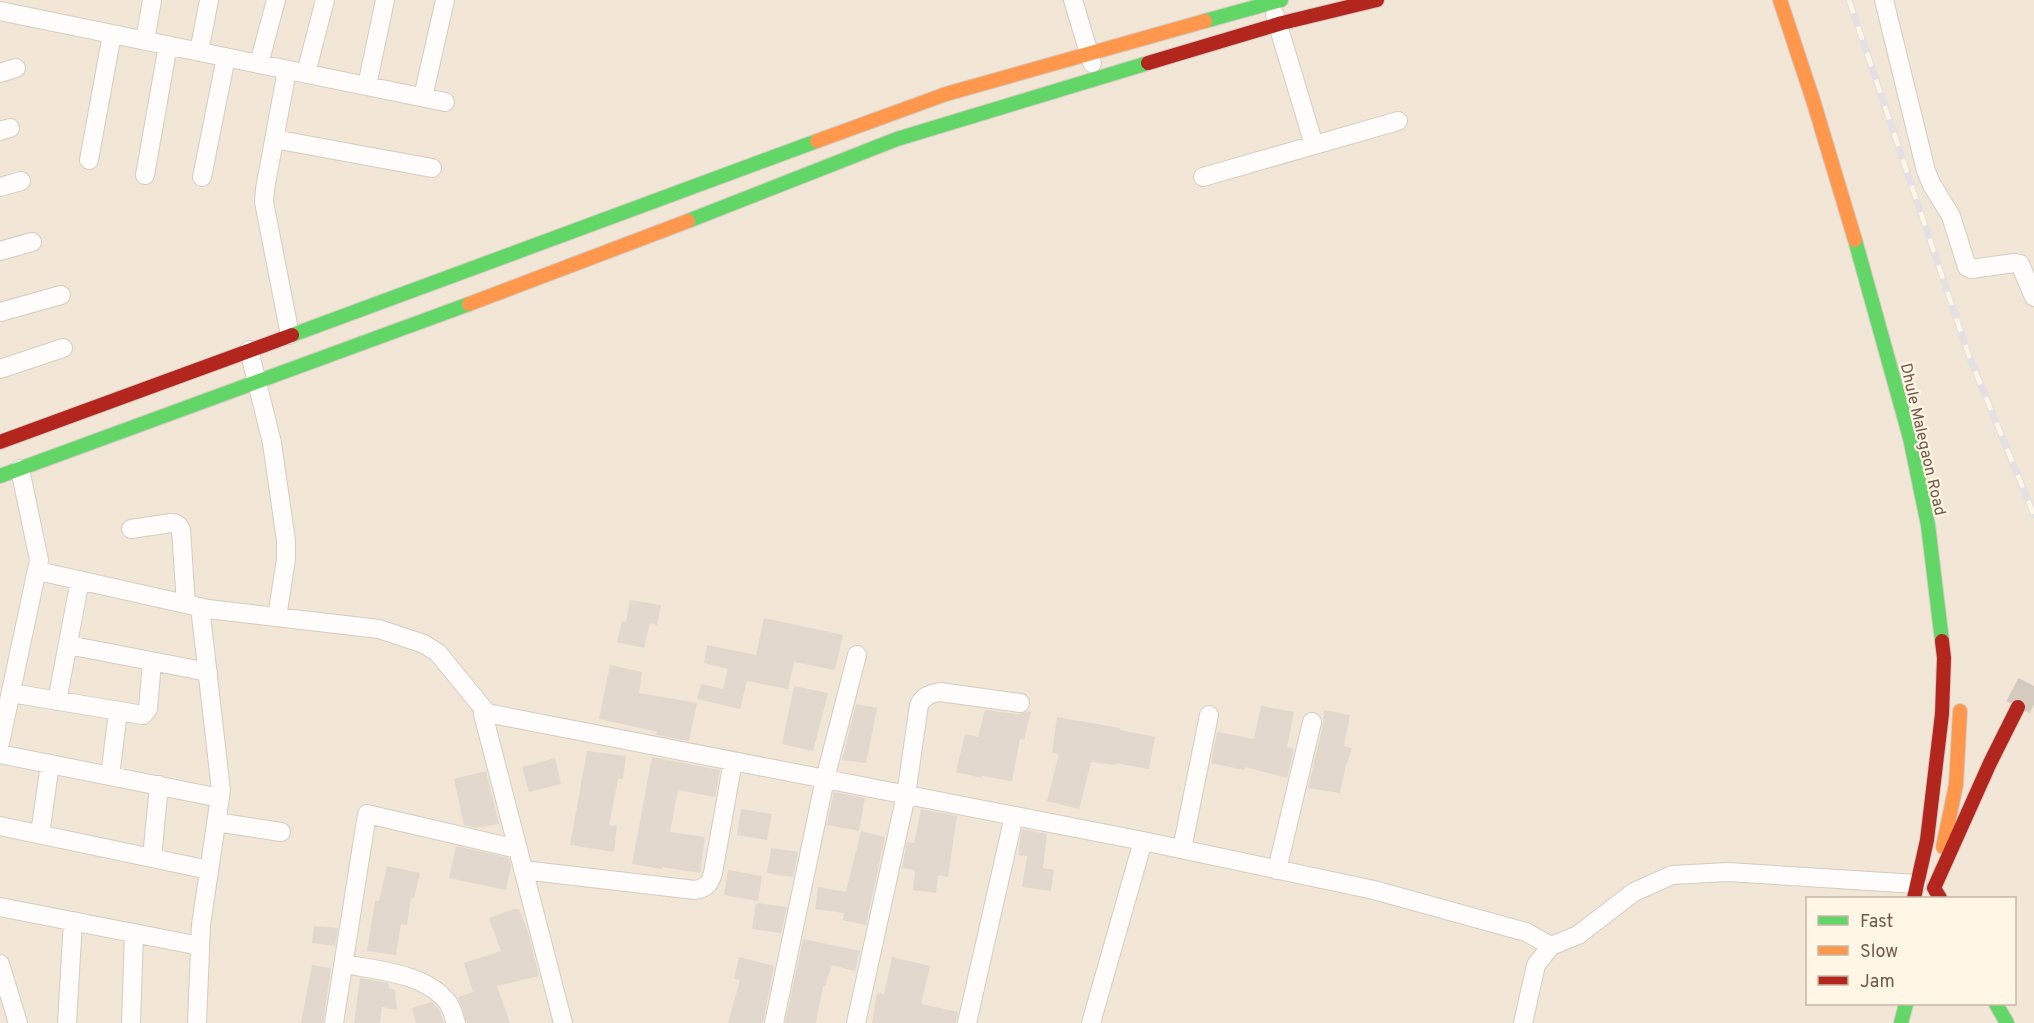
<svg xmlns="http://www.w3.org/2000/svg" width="2034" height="1023" font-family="Overpass,sans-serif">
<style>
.residential{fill:#f2e6d6;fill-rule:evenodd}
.building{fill:#e2d8ce}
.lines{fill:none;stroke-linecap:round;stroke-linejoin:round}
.secondary-tunnel{stroke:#d5cabe;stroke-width:26;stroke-dasharray:26 13;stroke-linecap:butt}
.street-casing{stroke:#d5cbc1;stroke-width:20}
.fast-casing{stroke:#d6ccc3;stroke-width:16}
.slow-casing{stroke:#d6ccc3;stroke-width:16}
.jam-casing{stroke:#d6ccc3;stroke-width:16}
.street{stroke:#fefdfb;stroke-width:18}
.fast{stroke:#63d668;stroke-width:14}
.slow{stroke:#ff974d;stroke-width:14}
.jam{stroke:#b3261e;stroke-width:14}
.rail-casing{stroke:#e3e1e3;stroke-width:7}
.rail{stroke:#fff6e6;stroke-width:4.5;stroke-dasharray:14;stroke-linecap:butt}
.labels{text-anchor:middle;stroke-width:4.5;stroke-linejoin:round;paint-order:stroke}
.street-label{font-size:16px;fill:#735848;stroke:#fff6e6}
</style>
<rect width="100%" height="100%" fill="#f6f0e6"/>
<path class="residential" d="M0 0H2034V1023H0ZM1808 898H2014V1004H1808Z"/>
<path class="building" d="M630 600 661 605 657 625 650 623 644 648 617 642 622 621 626 622Z
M764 618 843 635 835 670 794 662 788 689 747 681 740 709 697 699 701 684 723 689 728 669 704 663 707 645 756 655Z
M610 665 642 672 639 693 697 703 689 741 656 735 657 732 650 730 599 719Z
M794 686 828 693 813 751 782 744Z
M856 704 877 708 866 763 842 760Z
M1261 706 1294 712 1287 747 1294 749 1287 778 1245 767 1244 770 1211 763 1217 732 1254 739Z
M985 710 1018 714 1031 711 1024 740 1020 739 1012 781 982 776V778L956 772 965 734 978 737Z
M1324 710 1350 715 1344 746 1352 748 1347 764H1346L1340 793 1308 788 1323 725Z
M1057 717 1120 728V730L1155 737 1149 769 1115 763V765L1091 762 1079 809 1047 801 1059 754 1052 753Z
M587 751 626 756 623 779H618L609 825 617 826 614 852 570 845Z
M652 757 720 770 715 797 678 790 670 832 705 837 700 873 662 867V869L632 864Z
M555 758 561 784 529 792 522 767Z
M486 771 499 824 476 828 464 825 454 779Z
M834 792 865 798 859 831 827 825Z
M741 809 772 814 767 840 737 835Z
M921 809 957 816 948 877 938 875 936 893 913 890 915 870 902 868 907 842 914 843Z
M1022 829 1047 834 1043 868 1054 870 1051 891 1022 887 1027 856 1018 855Z
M861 831 885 837 866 925 843 920 844 913 815 909 818 887 846 892Z
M456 846 509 858 511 867 506 890 449 878Z
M771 848 798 852 793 877 767 873Z
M387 866 420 873 414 898H411L407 925 401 924 396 955 367 951 375 901H379Z
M728 870 762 876 758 901 724 895Z
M756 903 787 907 781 933 752 929Z
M514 909H519L528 932 539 976 497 986 510 1023H467L458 997 473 992 464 963 501 951 489 918Z
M314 926 338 928 335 946 312 943Z
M803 939 860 951 855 971 832 965 825 986H823L816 1023H785Z
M739 957 774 966 763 1023H728L740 980 734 979Z
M892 957 930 966 921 1004 958 1012 956 1023H872L877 993 884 994Z
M312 965 331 968 323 1023H301Z
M360 978 388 983 389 988 395 990 397 1010 382 1007 380 1023H354Z
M432 1002 439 1009 444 1023H416L412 1008Z"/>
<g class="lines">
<path class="secondary-tunnel" d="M2018 707 2034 676"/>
<g class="street-casing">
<path id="street" d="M1073 0 1092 63
M1884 0 1926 171 1932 185 1951 216 1967 267 1971 269 2014 263 2020 264 2034 297
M0 11 445 102
M1275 15 1314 145
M145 41 152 0
M199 52 209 0
M259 64 276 0
M287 70 265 189 264 202 290 335
M0 73 16 68
M306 73 325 0
M367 86 385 0
M423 97 445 0
M0 131 10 128
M274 139 432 168
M89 160 112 34
M145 175 168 45
M202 177 226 57
M1203 177 1398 121
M0 187 21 181
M0 251 32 242
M0 312 61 295
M249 350 272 443 286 541V559L277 617
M0 369 63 348
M131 529 171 523C177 523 179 525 181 530L186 604
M38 571 208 609 379 629 424 644 438 653 487 713
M68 645 208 672
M11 693 143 715 148 709 152 662
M57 701 80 580
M0 743 39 560 20 469
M0 754 220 798
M110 776 118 712
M216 822 281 832
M0 826 209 870
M40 834 50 764
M1182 849 1209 715
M152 858 159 785
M523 870 695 890C706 888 710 884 713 873L733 761
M1277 870 1312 722
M0 907 200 946
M0 964 18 1023
M344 964C375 970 421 973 444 998 451 1004 453 1014 456 1023
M67 1023 73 921
M131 1023 134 933
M197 1023 201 925 221 790 200 607
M334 1023 367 814 518 849
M563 1023 483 714 487 713 1143 841 1374 890 1526 932 1551 946
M774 1023 825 779 857 655
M856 1023 906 795 919 705C924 696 929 694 940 692L1020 703
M967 1023 1014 816
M1091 1023 1143 841
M1523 1023 1536 965 1551 946 1578 935 1634 892 1672 875 1728 872 1917 884"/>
</g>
<g class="fast-casing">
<path id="fast" d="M1205 21 1281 0
M688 221 897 139 1148 63
M1855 240 1910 438 1928 525 1942 641
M292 335 817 141
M0 476 469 304
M1996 1004 2007 1023
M1901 1023 1906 1004"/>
</g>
<g class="slow-casing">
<path id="slow" d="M1780 0 1813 100 1855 240
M817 141 946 94 1205 21
M469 304 688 221
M1943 847 1956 785 1960 711"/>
</g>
<g class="jam-casing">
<path id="jam" d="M1148 63 1282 23 1377 0
M0 442 292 335
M1914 898 1927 840 1942 714 1944 658 1942 641
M1940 898 1934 888 1990 763 2018 707"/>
</g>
<use href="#street" class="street"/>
<use href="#fast" class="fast"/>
<use href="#slow" class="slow"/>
<use href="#jam" class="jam"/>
<g class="rail-casing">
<path id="rail" d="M1849 0 1969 356 2034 515"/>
</g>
<use href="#rail" class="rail"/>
</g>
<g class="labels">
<g class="street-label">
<text transform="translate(1924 439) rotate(77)" y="6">Dhule Malegaon Road</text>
</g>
</g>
<rect x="1806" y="897" width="210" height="108" fill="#fff6e6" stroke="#c7b7a7" stroke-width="1.5"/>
<rect x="1818" y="916" width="30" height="9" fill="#63d668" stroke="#c7b7a7" stroke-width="1.5"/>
<text x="1860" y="927" font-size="18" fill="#735848">Fast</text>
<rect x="1818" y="946" width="30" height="9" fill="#ff974d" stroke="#c7b7a7" stroke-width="1.5"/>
<text x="1860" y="957" font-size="18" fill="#735848">Slow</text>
<rect x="1818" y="976" width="30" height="9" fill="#b3261e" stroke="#c7b7a7" stroke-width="1.5"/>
<text x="1860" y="987" font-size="18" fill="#735848">Jam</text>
</svg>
